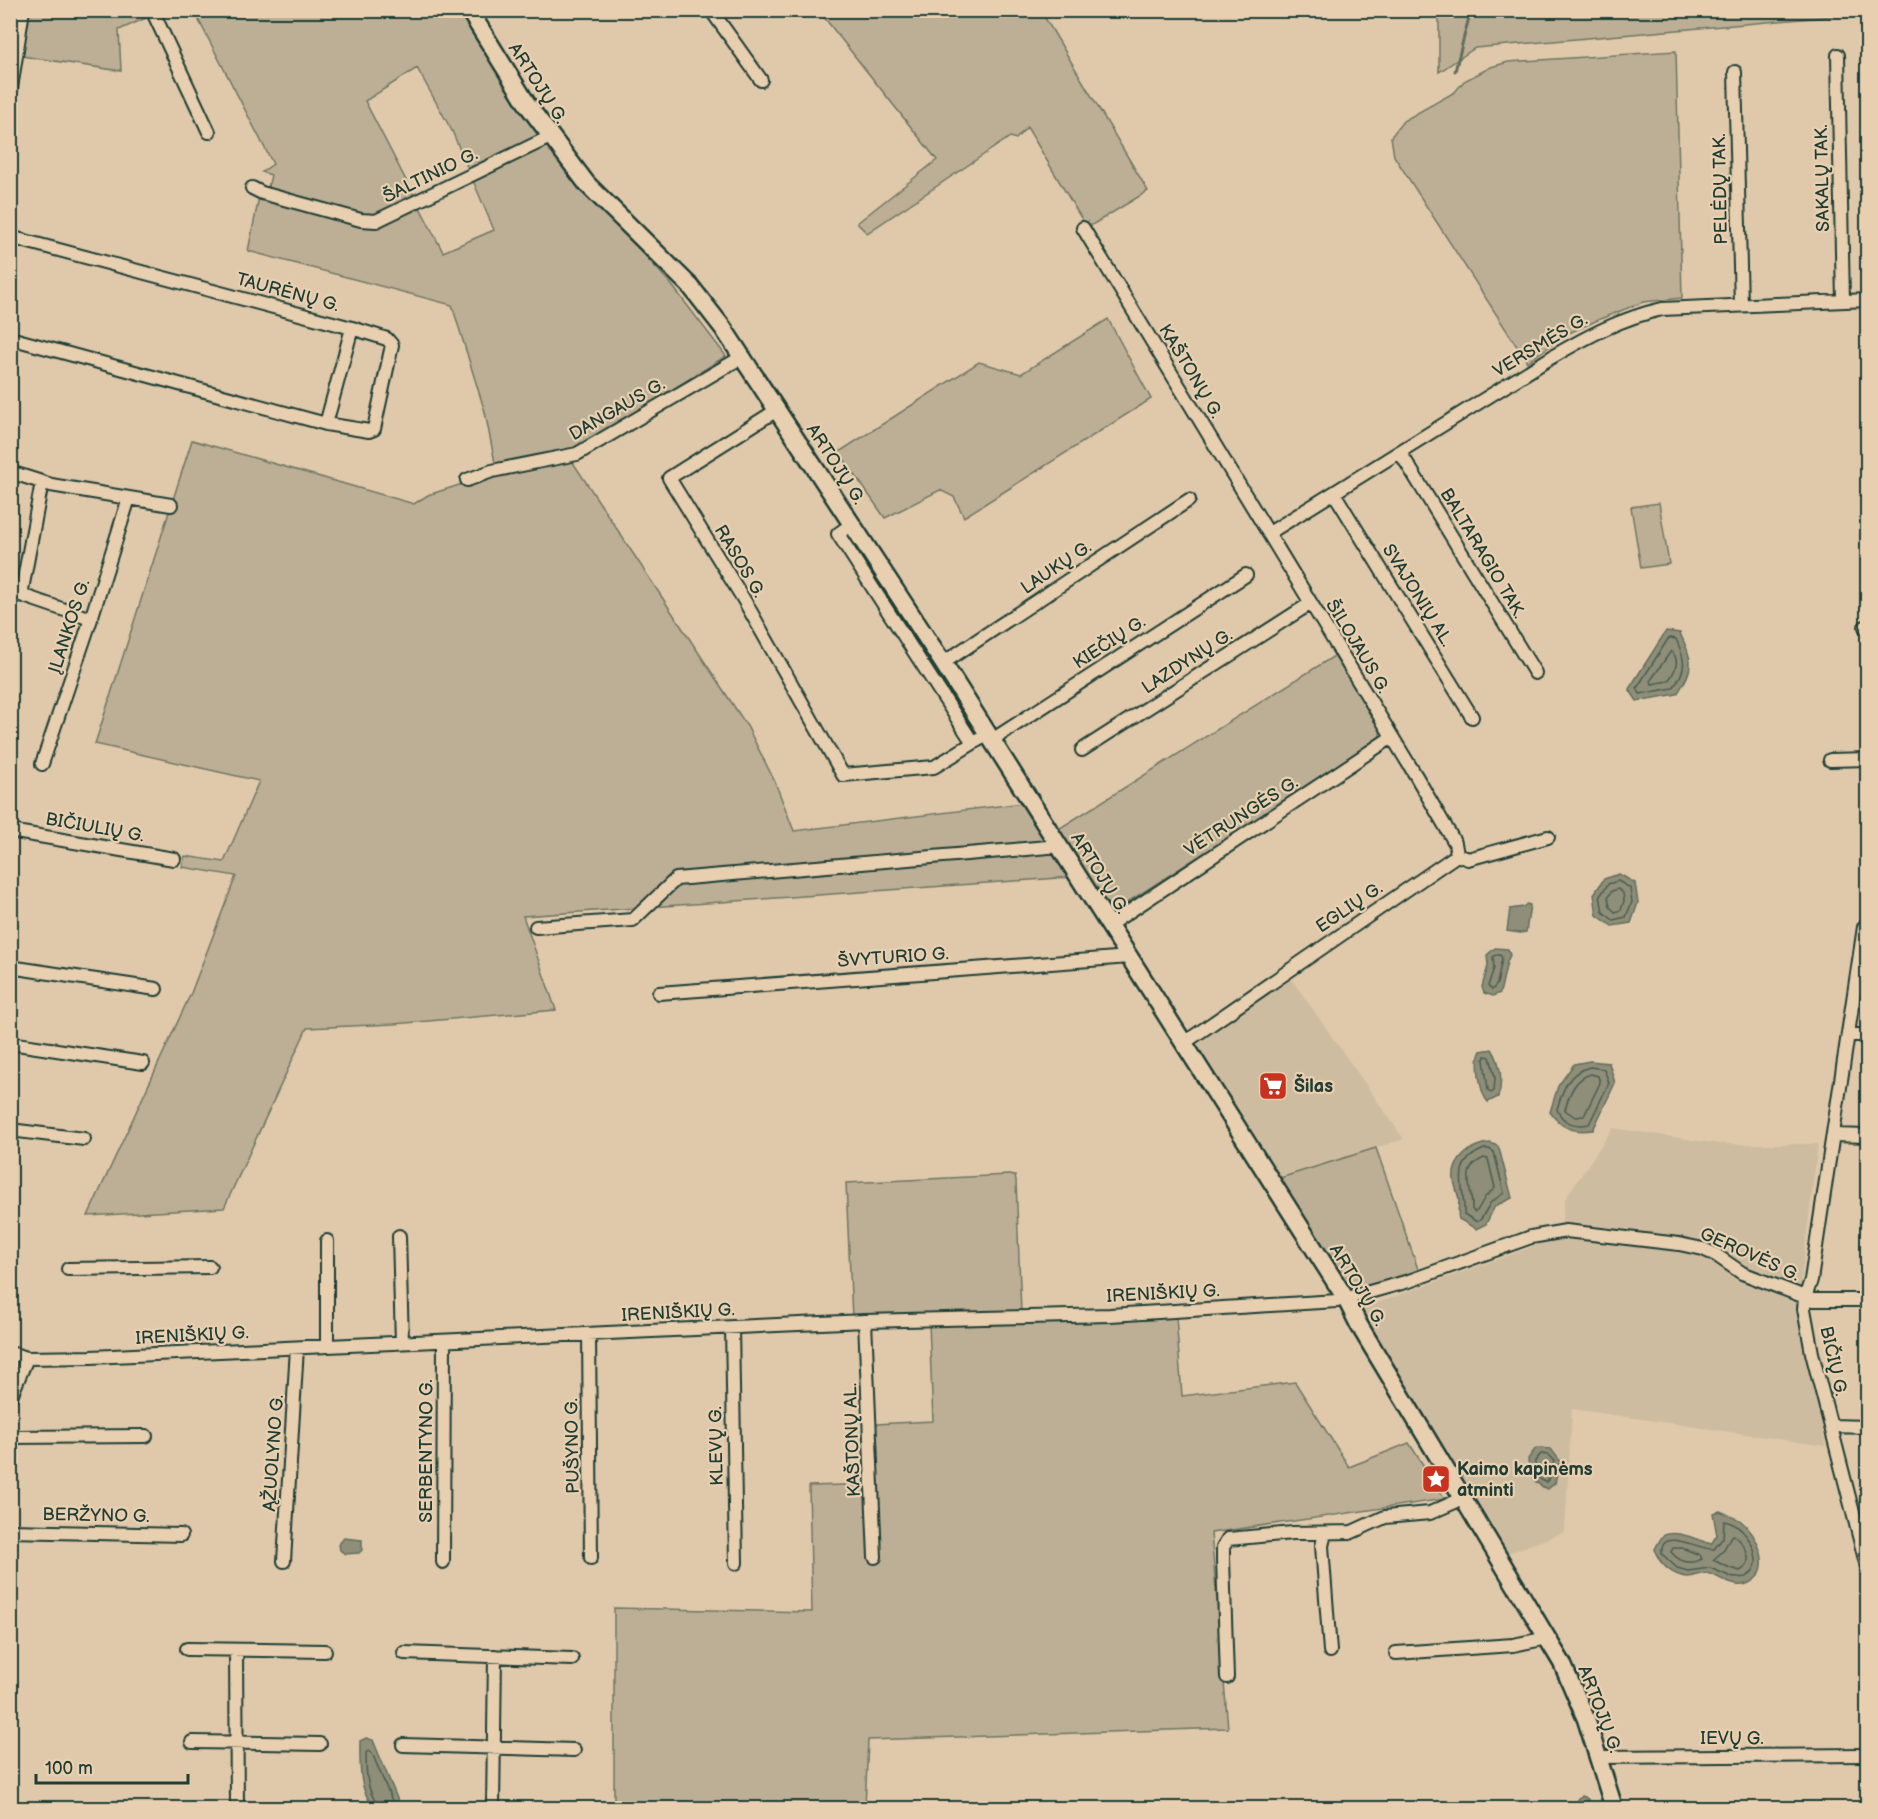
<svg xmlns="http://www.w3.org/2000/svg" width="1878" height="1819" font-family="'Balsamiq Sans',sans-serif">
<style>
.built{fill:#cebca0}
.green{fill:#bdaf95;stroke:#6e7664;stroke-width:1.5;fill-rule:evenodd}
.water{fill:#8e8e79;stroke:#626e5d;stroke-width:1.5}
.lines{fill:none;stroke-linecap:round;stroke-linejoin:round}
.shore{stroke:#4b5d50;stroke-width:1.5}
.stream{stroke:#626e5d;stroke-width:3}
.minor-casing{stroke:#1f3d34;stroke-width:16}
.major-casing{stroke:#1f3d34;stroke-width:21}
.minor{stroke:#e8cfb0;stroke-width:12}
.major{stroke:#e8cfb0;stroke-width:16}
.labels{text-anchor:middle;stroke-width:4.5;stroke-linejoin:round;paint-order:stroke}
.street-label{font-size:18px;fill:#1f3d34;stroke:#e8cfb0}
.poi-label{font-size:18px;font-weight:bold;fill:#1f3d34;stroke:#e8cfb0;text-anchor:start}
</style>
<rect width="100%" height="100%" fill="#e0c9ab"/>
<filter id="ink" filterUnits="userSpaceOnUse"><feTurbulence type="fractalNoise" baseFrequency=".0167" numOctaves="2"/><feDisplacementMap in="SourceGraphic" scale="12" xChannelSelector="R" yChannelSelector="G"/><feConvolveMatrix kernelMatrix="1 2 1 2 8 2 1 2 1" color-interpolation-filters="sRGB"/></filter>
<g filter="url(#ink)">
<path class="built" d="M1288 974 1404 1139 1277 1179 1195 1047 1194 1042Z
M1613 1128 1720 1144H1818L1798 1305 1826 1446 1572 1409 1565 1532 1503 1555 1360 1309 1559 1237 1565 1199Z"/>
<path class="green" d="M145 10 148 17 119 30 121 71 22 56 28 11Z
M194 11H458L529 120 588 193 671 284 726 356 568 455 747 726 775 782 794 831 1023 803 1072 877 523 916 556 1010 394 1024 307 1028 224 1208 88 1216 191 993 236 876 182 867 185 856 224 862 259 781 95 744 192 440 414 504 428 495 497 473 485 412 452 305 248 251 259 197 265 200 271 175 262 172 273 164ZM417 68 452 131 494 230 443 252 365 101Z
M819 11H1041L1148 191 1087 228 1027 127 1016 139 1010 137 867 233 857 223 937 160Z
M1439 11 1867 10 1868 13 1475 48 1439 72Z
M1676 51 1682 298 1643 302 1600 319 1569 333 1527 362 1394 156 1391 137 1403 121 1455 92 1464 81 1491 67 1508 62Z
M1108 319 1151 399 964 517 954 497 940 490 885 518 839 452 979 362 1021 374Z
M1659 503 1669 564 1641 568 1631 507Z
M1334 656 1381 729 1379 740 1114 911 1109 910 1057 830Z
M1376 1148 1419 1272 1349 1292 1277 1179Z
M1009 1175 1015 1176 1016 1180 1021 1313 852 1319 846 1183Z
M1176 1316 1182 1396 1295 1382 1349 1467 1409 1443 1445 1499 1211 1533 1228 1728 868 1740 865 1808H614V1608L812 1612 809 1486 878 1484 876 1424 933 1421 929 1323Z"/>
<path class="water" d="M1666 631 1680 633C1693 662 1695 667 1677 694L1637 701 1629 689Z
M1619 874 1635 883 1638 903 1631 923 1612 926 1597 915 1594 894 1604 879Z
M1527 904 1530 905 1526 932 1520 933 1507 931 1510 909 1523 907Z
M1495 948 1508 949 1510 955 1507 962 1500 993 1493 996 1484 993 1482 987 1488 966 1487 955Z
M1492 1049C1501 1063 1503 1082 1498 1097L1488 1102C1480 1094 1475 1061 1481 1051Z
M1590 1061 1609 1063 1615 1083 1593 1130C1573 1133 1561 1128 1550 1112L1558 1086 1574 1064Z
M1490 1143 1498 1146 1500 1152 1512 1198 1495 1206 1486 1224 1476 1229 1459 1219C1457 1212 1459 1206 1459 1200 1458 1193 1455 1187 1454 1181 1451 1160 1472 1144 1490 1143Z
M1536 1448 1551 1449 1560 1461 1555 1483 1548 1489C1533 1484 1529 1474 1528 1459Z
M1720 1511C1727 1514 1735 1517 1741 1521 1757 1534 1775 1570 1749 1583 1734 1590 1723 1578 1710 1574 1702 1572 1695 1577 1688 1577 1672 1576 1658 1563 1655 1549 1657 1545 1660 1539 1663 1536 1674 1528 1700 1541 1711 1544L1717 1535 1713 1513Z
M344 1538 362 1540V1550L359 1553 345 1554 340 1550 339 1544Z
M366 1738 373 1740 401 1808H375C358 1790 360 1765 360 1741Z
M1582 1796C1589 1798 1590 1802 1591 1808H1572L1578 1798Z"/>
<g class="lines">
<path class="shore" d="M1671 638 1676 639C1686 661 1687 669 1673 688L1640 694 1637 688 1668 639Z
M1671 651C1681 660 1675 672 1668 681L1652 684 1651 680Z
M1618 881 1630 888 1632 902 1626 917 1613 920 1603 912 1600 896 1608 884Z
M1618 889 1623 893 1624 901 1621 910 1615 912 1610 907 1608 897 1612 891Z
M1496 955H1500L1502 958 1497 984 1492 990 1488 986 1494 968 1493 957Z
M1485 1056 1490 1057 1495 1077 1494 1091 1491 1093 1488 1090 1484 1060Z
M1590 1067 1604 1069 1609 1083 1589 1124C1575 1127 1562 1123 1557 1109 1563 1089 1568 1072 1590 1067Z
M1591 1074 1598 1076 1600 1083 1584 1116 1575 1117 1565 1110C1569 1094 1575 1078 1591 1074Z
M1484 1149H1489L1494 1152 1504 1193 1491 1202 1481 1219 1477 1222 1464 1214C1465 1185 1449 1164 1484 1149Z
M1484 1158 1488 1159 1495 1188 1485 1197 1477 1211 1474 1212 1472 1209C1473 1188 1458 1169 1484 1158Z
M1541 1454 1548 1455 1554 1461 1549 1479 1546 1482C1536 1479 1534 1470 1535 1461Z
M1724 1521C1740 1523 1755 1543 1756 1560 1757 1567 1752 1572 1747 1577L1734 1578 1710 1568 1688 1571 1677 1568 1662 1554C1659 1525 1701 1551 1714 1549L1723 1538Z
M1734 1535C1745 1544 1756 1563 1740 1571L1730 1568 1713 1560 1723 1551 1731 1536Z
M1673 1548H1682L1700 1555 1702 1559C1690 1565 1680 1563 1671 1552Z
M379 1808C378 1802 374 1801 372 1795 366 1782 366 1767 366 1753L368 1751 372 1753 395 1808"/>
<path class="stream" d="M1455 71 1471 10"/>
<g class="minor-casing">
<path id="minor" d="M152 10 209 132
M711 10 761 80
M1838 55 1843 301
M1735 72 1741 305
M10 95 23 10
M252 188 262 193 361 220 376 221 550 137
M1083 228 1416 776 1455 843 1457 855
M10 237 352 328 326 424 10 338
M777 410 669 478 744 600 843 775 934 767 988 734
M326 424 369 431 374 429 392 345 387 339 352 328
M1400 452 1535 673
M10 472 51 485 171 505
M467 480 492 471 577 454 742 357
M42 482 21 595 91 619
M1334 493 1472 717
M852 524 838 534 973 743
M1269 533 1552 357C1588 336 1622 318 1662 309L1868 300
M1865 627H1868
M943 663 1189 500
M992 740 1246 575
M1082 750 1311 603
M1830 760 1868 759
M42 764 91 619 129 498
M10 831 174 859
M1868 923 1864 927 1811 1280 1805 1298 1804 1309 1812 1353 1868 1571
M1109 925 1392 737
M536 927 633 920 676 879 1060 846
M10 967 156 989
M659 993 1129 957
M1848 1035H1868
M10 1043 143 1063
M1184 1043 1457 855 1468 859 1548 837
M10 1130 84 1139
M1833 1135 1868 1136
M399 1236 402 1342
M68 1269 210 1267
M865 1321 875 1557
M732 1327 736 1563
M589 1334 591 1558
M327 1346V1241
M10 1353 27 1358 91 1357 865 1321 1110 1315 1337 1301 1409 1281 1531 1237 1566 1231 1679 1244 1703 1249 1716 1255 1742 1273 1813 1300H1868
M10 1398 27 1358
M1831 1426 1868 1427
M10 1437 146 1436
M10 1531 181 1535
M1325 1533 1322 1546 1330 1651
M284 1561 297 1348
M443 1562 444 1341
M187 1649 325 1651
M236 1650 237 1808
M404 1653 572 1659
M1396 1653 1513 1645 1548 1638
M1227 1677 1223 1559V1547L1228 1539 1293 1533 1352 1532 1385 1517 1430 1513 1464 1498
M192 1742 320 1744
M403 1745 574 1750
M1599 1757 1865 1755
M493 1808 495 1656"/>
</g>
<g class="major-casing">
<path id="major" d="M469 10 529 107 587 184 691 287 723 328 943 663 1346 1299 1359 1325 1562 1663 1586 1719 1614 1808"/>
</g>
<use href="#minor" class="minor"/>
<use href="#major" class="major"/>
</g>
</g>
<defs>
<g id="supermarket-square" transform="scale(1.5)"><rect x="-9" y="-9" width="18" height="18" rx="4" fill="#c8321e" stroke="#e8cfb0"/><path d="M-6-5.5h2.5l.6 2H6L4.5 2H-2.5L-4.4-4H-6ZM-1.5 3.2a1.3 1.3 0 1 0 .1 0ZM3 3.2a1.3 1.3 0 1 0 .1 0Z" fill="#fff"/></g>
<g id="sight-square" transform="scale(1.5)"><rect x="-9" y="-9" width="18" height="18" rx="4" fill="#c8321e" stroke="#e8cfb0"/><path d="M0-6L1.8-2.2L6-1.7L2.9 1.2L3.7 5.4L0 3.3L-3.7 5.4L-2.9 1.2L-6-1.7L-1.8-2.2Z" fill="#fff"/></g>
</defs>
<g fill-rule="evenodd">
<use href="#supermarket-square" x="1273" y="1086"/>
<use href="#sight-square" x="1436" y="1479"/>
</g>
<g class="labels">
<g class="street-label">
<text transform="translate(538 83) rotate(57)" y="6">ARTOJŲ G.</text>
<text transform="translate(430 175) rotate(-26)" y="6">ŠALTINIO G.</text>
<text transform="translate(1822 178) rotate(-91)" y="6">SAKALŲ TAK.</text>
<text transform="translate(1720 189) rotate(-91)" y="6">PELĖDŲ TAK.</text>
<text transform="translate(288 292) rotate(15)" y="6">TAURĖNŲ G.</text>
<text transform="translate(1540 345) rotate(-31)" y="6">VERSMĖS G.</text>
<text transform="translate(1191 371) rotate(59)" y="6">KAŠTONŲ G.</text>
<text transform="translate(617 409) rotate(-30)" y="6">DANGAUS G.</text>
<text transform="translate(836 464) rotate(57)" y="6">ARTOJŲ G.</text>
<text transform="translate(1483 553) rotate(59)" y="6">BALTARAGIO TAK.</text>
<text transform="translate(740 561) rotate(59)" y="6">RASOS G.</text>
<text transform="translate(1056 567) rotate(-34)" y="6">LAUKŲ G.</text>
<text transform="translate(1418 595) rotate(58)" y="6">SVAJONIŲ AL.</text>
<text transform="translate(69 626) rotate(-72)" y="6">ĮLANKOS G.</text>
<text transform="translate(1109 642) rotate(-33)" y="6">KIEČIŲ G.</text>
<text transform="translate(1358 646) rotate(59)" y="6">ŠILOJAUS G.</text>
<text transform="translate(1187 661) rotate(-33)" y="6">LAZDYNŲ G.</text>
<text transform="translate(1241 816) rotate(-33)" y="6">VĖTRUNGĖS G.</text>
<text transform="translate(95 827) rotate(10)" y="6">BIČIULIŲ G.</text>
<text transform="translate(1100 873) rotate(58)" y="6">ARTOJŲ G.</text>
<text transform="translate(1349 907) rotate(-34)" y="6">EGLIŲ G.</text>
<text transform="translate(893 957) rotate(-4)" y="6">ŠVYTURIO G.</text>
<text transform="translate(1750 1254) rotate(24)" y="6">GEROVĖS G.</text>
<text transform="translate(1358 1285) rotate(59)" y="6">ARTOJŲ G.</text>
<text transform="translate(1163 1293) rotate(-3)" y="6">IRENIŠKIŲ G.</text>
<text transform="translate(678 1312) rotate(-3)" y="6">IRENIŠKIŲ G.</text>
<text transform="translate(192 1335) rotate(-3)" y="6">IRENIŠKIŲ G.</text>
<text transform="translate(1834 1361) rotate(77)" y="6">BIČIŲ G.</text>
<text transform="translate(852 1440) rotate(-92)" y="6">KAŠTONŲ AL.</text>
<text transform="translate(572 1446) rotate(-91)" y="6">PUŠYNO G.</text>
<text transform="translate(716 1446) rotate(-91)" y="6">KLEVŲ G.</text>
<text transform="translate(426 1451) rotate(-90)" y="6">SERBENTYNO G.</text>
<text transform="translate(273 1453) rotate(-86)" y="6">ĄŽUOLYNO G.</text>
<text transform="translate(96 1515) rotate(1)" y="6">BERŽYNO G.</text>
<text transform="translate(1600 1709) rotate(69)" y="6">ARTOJŲ G.</text>
<text x="1732" y="1744">IEVŲ G.</text>
</g>
<g class="poi-label">
<text x="1294" y="1092">Šilas</text>
<text x="1457" y="1475">Kaimo kapinėms<tspan x="1457" dy="21">atminti</tspan></text>
</g>
</g>
<rect width="1878" height="1819" fill="none" stroke="#e8cfb0" stroke-width="36"/>
<rect x="18" y="18" width="1842" height="1783" fill="none" stroke="#1f3d34" stroke-width="2" filter="url(#ink)"/>
<path d="M36 1774v9h152v-9" fill="none" stroke="#1f3d34" stroke-width="3"/>
<text x="45" y="1774" font-size="18" fill="#1f3d34" stroke="#e8cfb0" stroke-width="4.5" paint-order="stroke">100 m</text>
</svg>
